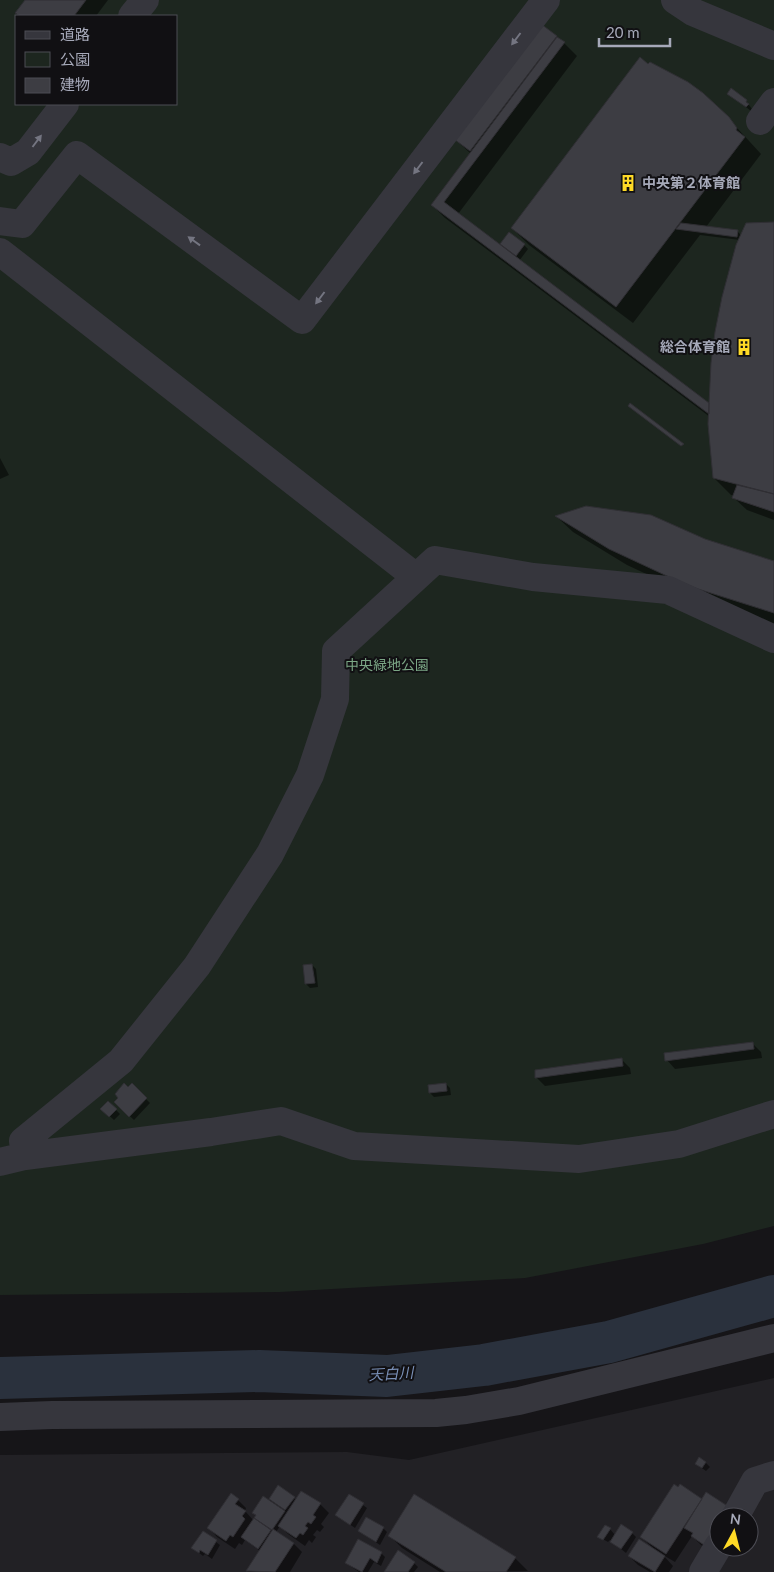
<svg xmlns="http://www.w3.org/2000/svg" width="774" height="1572" font-family="Lato,'Noto Sans JP',sans-serif">
<style>
.built{fill:#222125;fill-rule:evenodd}
.green{fill:#1d261f;fill-rule:evenodd}
.shadow{fill:#0007}
.lines{fill:none;stroke-linecap:round;stroke-linejoin:round}
.river{stroke:#2a313d;stroke-width:42}
.building{fill:#3d3d43;stroke:#302f34}
.minor{stroke:#36363d;stroke-width:28}
.oneway{fill:#747581}
.labels{text-anchor:middle;stroke-width:4;stroke-linejoin:round;paint-order:stroke}
.poi-label{font-size:14px;font-weight:bold;fill:#a6a9b9;stroke:#111013;text-anchor:start}
.park-label{font-size:14px;fill:#7ba685;stroke:#111013}
.water-label{font-size:15px;font-style:italic;fill:#7a90b7;stroke:#111013}
</style>
<rect width="100%" height="100%" fill="#161518"/>
<path class="built" d="M774 1378V1572H0V1455L347 1452 409 1460ZM719 1517H749V1547H719Z"/>
<path class="green" d="M0 0H774V1226L703 1244 525 1278 280 1292 0 1295ZM16 16H176V104H16Z"/>
<path class="shadow" d="M27 0H108L96 16H21L17 12Z
M541 26 564 43 577 56 458 214 506 251 507 250 502 244 524 245 528 249 519 261 710 407 740 240 700 235 633 323 529 245 512 228 728 118 761 154 706 227 737 231 742 236 774 224V520L747 510 734 498 735 496 731 495 714 478 710 417 445 218 432 205 471 154 455 139Z
M733 97 746 101 752 109 751 111Z
M0 458 9 475 0 479Z
M557 517 705 540 774 562V624L685 592 627 565 573 532Z
M312 965 316 969 318 987 310 988 306 984Z
M752 1043 761 1052 762 1058 675 1069 667 1060Z
M622 1060 630 1068 631 1074 545 1086 536 1077Z
M446 1084 450 1088 451 1095 434 1097 430 1093Z
M132 1085 150 1103 134 1120 115 1102Z
M108 1102 120 1114 114 1120 102 1109Z
M706 1463 710 1467 706 1471 696 1464Z
M278 1487 296 1500 320 1504 329 1513 321 1524 324 1527 320 1532 317 1530 313 1535 316 1537 312 1543 309 1540 305 1546 288 1534 280 1526 276 1532 294 1544 302 1552 290 1572H249L247 1571 260 1551 245 1540 242 1545 239 1543 235 1549 217 1537 209 1528 238 1500 246 1508 245 1511 254 1521Z
M349 1495 367 1508 355 1528 336 1515Z
M703 1501 719 1517V1544L713 1553 701 1545 692 1536 675 1562 663 1555 673 1566 669 1572H650L638 1565 629 1556 652 1547 641 1537Z
M383 1528 387 1532 380 1545 359 1531Z
M610 1529 615 1535 632 1533 636 1537 626 1553 610 1540 608 1542 599 1537Z
M204 1533 220 1545 212 1559 205 1554 203 1556 193 1548Z
M389 1535 515 1558 528 1571 440 1572 402 1548Z
M359 1541 381 1553 385 1557 381 1566 374 1562 368 1572H359L346 1563Z
M414 1563 418 1567 414 1572H385Z"/>
<g class="lines">
<path class="river" d="M0 1378 259 1371 387 1376 484 1365 609 1342 774 1296"/>
</g>
<path class="building" d="M25 0H86L74 16H20L15 13Z
M541 24 557 36 470 151 454 139Z
M557 37 565 42 444 202 709 403V414L431 205Z
M640 57 648 64 650 62 688 82 703 93 729 117 737 128 736 130 745 137 616 307 511 228Z
M731 88 747 100 746 102 749 104 746 107 727 94Z
M774 222V494L713 478 708 424 711 363 715 332 722 297 736 245 746 223Z
M681 223 738 230 737 237 676 229Z
M509 232 525 244 516 256 500 244Z
M630 403 684 444 681 446 628 406Z
M737 485 774 494V512L732 498Z
M586 506 651 515 705 539 774 561V613L698 589 667 576 609 549 555 516Z
M312 964 315 983 305 984 303 965Z
M753 1042 754 1049 665 1061 664 1053Z
M622 1058 623 1066 535 1078V1070Z
M124 1083 128 1087 132 1083 147 1098 129 1117 114 1102 118 1098 115 1094Z
M446 1083 447 1091 429 1093 428 1085Z
M108 1101 117 1109 109 1117 100 1109Z
M699 1457 706 1462 702 1468 695 1464Z
M674 1484 678 1487 680 1484 702 1499 666 1554 640 1537Z
M278 1485 295 1497 285 1510 269 1499Z
M301 1491 321 1503 313 1515 316 1517 311 1524 308 1522 305 1526 308 1528 303 1535 300 1533 296 1538 278 1526Z
M706 1492 729 1507 723 1517H719V1523L704 1545 691 1536 693 1533 684 1528Z
M231 1493 239 1499 235 1504 246 1511 242 1516 245 1519 233 1537 230 1535 226 1541 207 1528Z
M349 1494 364 1503 350 1525 335 1515Z
M414 1494 516 1557 506 1572H446L388 1536Z
M263 1496 285 1511 272 1530 254 1518 256 1515 252 1513Z
M366 1517 384 1527 376 1542 358 1531Z
M254 1518 271 1530 258 1549 241 1537Z
M621 1524 633 1532 621 1549 610 1542Z
M605 1525 611 1528 603 1540 597 1537Z
M273 1529 294 1543 275 1572 246 1571Z
M203 1531 217 1540 208 1555 200 1550 199 1553 191 1548Z
M358 1539 382 1552 377 1563 370 1558 362 1572 345 1563Z
M639 1539 665 1556 655 1572 628 1556Z
M398 1550 415 1562 408 1572H384Z"/>
<g class="lines">
<path class="minor" d="M675 0 693 12 774 46
M132 16 145 0
M760 121 774 102
M0 157 11 162 28 152 65 104
M0 221 22 224 77 155 302 320 546 0
M0 252 416 577
M25 1156 23 1141 121 1061 197 966 270 854 310 775 335 699 336 651 435 560 533 577 668 590 774 639
M0 1162 25 1156 211 1132 281 1121 354 1146 579 1159 679 1144 774 1114
M0 1417 52 1415 436 1413 466 1410 519 1401 774 1338
M735 1517 755 1481 774 1475
M703 1572 719 1545"/>
</g>
<defs><path id="oneway-solid" d="M-6-.8H1V-3.2L6.5 0L1 3.2V.8H-6Z" transform="scale(1.25)"/></defs>
<g class="oneway">
<use href="#oneway-solid" transform="translate(516 39) rotate(127)"/>
<use href="#oneway-solid" transform="translate(37 141) rotate(-53)"/>
<use href="#oneway-solid" transform="translate(418 168) rotate(127)"/>
<use href="#oneway-solid" transform="translate(194 241) rotate(-144)"/>
<use href="#oneway-solid" transform="translate(320 298) rotate(127)"/>
</g>
<defs>
<g id="building-bare" transform="scale(1.35)"><path d="M-4-6H4V6H1V3H-1V6H-4ZM-2.5-4.3h1.7v1.8h-1.7ZM.8-4.3h1.7v1.8H.8ZM-2.5-1h1.7V.8h-1.7ZM.8-1h1.7V.8H.8Z" fill="#ffda26" stroke="#111013" stroke-width="2.5" paint-order="stroke"/></g>
</defs>
<g fill-rule="evenodd">
<use href="#building-bare" x="628" y="183"/>
<use href="#building-bare" x="744" y="347"/>
</g>
<g class="labels">
<g class="poi-label">
<text x="642" y="188">中央第２体育館</text>
<text x="730" y="352" text-anchor="end">総合体育館</text>
</g>
<g class="park-label">
<text x="387" y="670">中央緑地公園</text>
</g>
<g class="water-label">
<text transform="translate(391 1374) rotate(-3)" y="5">天白川</text>
</g>
</g>
<rect x="15" y="15" width="162" height="90" fill="#111013" stroke="#4d4d55"/>
<rect x="25" y="31" width="25" height="8" fill="#36363d" stroke="#4d4d55"/>
<text x="60" y="40" font-size="15" fill="#a6a9b9">道路</text>
<rect x="25" y="52" width="25" height="15" fill="#1d261f" stroke="#4d4d55"/>
<text x="60" y="65" font-size="15" fill="#a6a9b9">公園</text>
<rect x="25" y="78" width="25" height="15" fill="#3d3d43" stroke="#4d4d55"/>
<text x="60" y="90" font-size="15" fill="#a6a9b9">建物</text>
<g transform="translate(734 1532) rotate(7)"><circle r="24" fill="#111013" stroke="#4d4d55"/>
<path d="M0-4L9 19L0 12L-9 19Z" fill="#ffda26"/>
<text y="-8" font-size="14" font-weight="bold" text-anchor="middle" fill="#a6a9b9">N</text>
</g>
<path d="M599 38v8h71v-8" fill="none" stroke="#a6a9b9" stroke-width="2.5"/>
<text x="606" y="38" font-size="15" fill="#a6a9b9" stroke="#111013" stroke-width="4" paint-order="stroke">20 m</text>
</svg>
